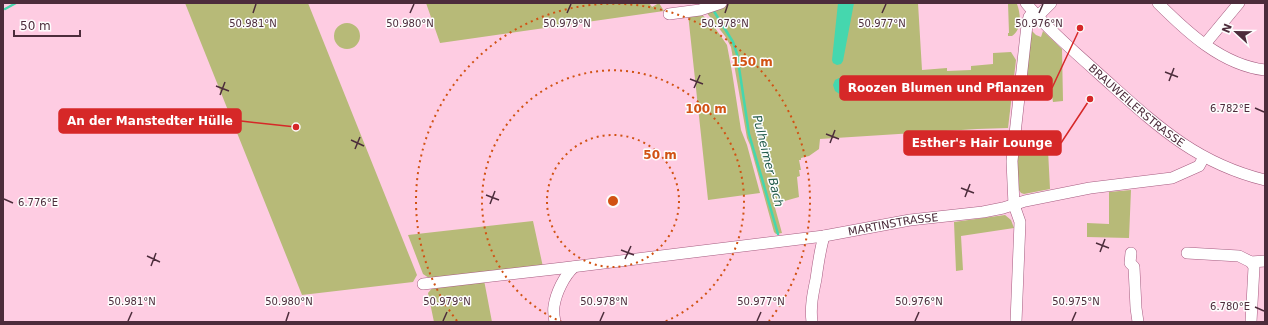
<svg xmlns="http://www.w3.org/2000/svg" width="1268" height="325" font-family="'DejaVu Sans',sans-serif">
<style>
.green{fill:#b7ba78}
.water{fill:#45d7ae}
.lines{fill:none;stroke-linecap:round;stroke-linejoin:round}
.stream{stroke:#45d7ae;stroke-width:2.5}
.minor-casing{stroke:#a65c80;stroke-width:12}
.minor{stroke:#fff;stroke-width:11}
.ticks{fill:none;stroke:#4c2c3b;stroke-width:1.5}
.ring{fill:none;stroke:#d15213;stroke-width:2;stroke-dasharray:2 4}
.labels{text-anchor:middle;stroke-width:3;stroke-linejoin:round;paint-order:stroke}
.street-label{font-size:11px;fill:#4c2c3b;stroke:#fdfdfd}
.water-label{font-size:12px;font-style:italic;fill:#225b4a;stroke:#fdfdfd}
.ticks-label{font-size:10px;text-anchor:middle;fill:#4c2c3b;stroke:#fdfdfd;stroke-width:3;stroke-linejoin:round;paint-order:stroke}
.centre{fill:#d15213;stroke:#fdfdfd;stroke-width:2}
.ring-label{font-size:12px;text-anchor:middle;font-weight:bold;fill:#d15213;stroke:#fdfdfd;stroke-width:3;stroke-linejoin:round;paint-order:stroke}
.leader{fill:none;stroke:#d62828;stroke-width:1.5}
.callout-dot{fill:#d62828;stroke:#fdfdfd;stroke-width:1.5}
.callout{fill:#d62828;stroke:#d62828;stroke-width:1.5}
.callout-label{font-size:12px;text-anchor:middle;font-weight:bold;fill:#fff}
</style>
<rect width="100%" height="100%" fill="#fecce2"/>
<path class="green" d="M185 3H308L417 275 413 282 302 295Z
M426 3H649L652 7 659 3 664 11 440 43Z
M729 3H918L922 70 947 68V71L971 70V66L993 64V53L1011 52 1016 60 1008 128 977 129 820 139 819 149 809 156 801 158V160H799L801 170H799L800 176 797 177 799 197 774 204 782 233 776 234 774 232 750 145 747 138 731 47 725 36 706 12 724 7Z
M1008 3 1017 4C1021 15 1022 29 1012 36H1008V33H1009Z
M700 13 713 25 727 45 732 72 741 130 747 145 760 193 708 200 688 14Z
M334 36a13 13 0 1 1 26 0a13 13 0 1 1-26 0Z
M1032 31 1036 35 1041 37 1043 31 1062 49 1063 101 1053 102 1049 80 1025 83Z
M1048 150 1050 189 1024 194 1021 193 1019 190 1017 162 1018 152Z
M1131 190 1129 238 1087 237V223L1109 224V192Z
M1005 215 1011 220 1014 228 961 236 963 270 956 271 954 222Z
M533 221 543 267 432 280 423 274 408 235Z
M484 280 492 322H434L428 293 434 286Z"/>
<path class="water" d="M838 3H854L843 61 841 64 837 65 833 63 832 60Z
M895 77 897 78 898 81 893 86 887 89 849 96 841 95 835 91 833 85 835 80 839 78C858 80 876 84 895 77Z"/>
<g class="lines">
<path class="stream" d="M712 8 733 42 737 54 749 134 778 234
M5 9 16 3"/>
<g class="minor-casing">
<g id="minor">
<path id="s1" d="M1026 3C1047 29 1074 51 1098 73 1152 121 1192 162 1265 180"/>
<path d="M1158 3C1187 32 1222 65 1265 70"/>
<path d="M669 14 700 10 721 3"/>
<path d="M1038 16 1051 3"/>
<path d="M1205 44 1239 3"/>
<path d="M1131 253 1130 263 1134 267 1136 308 1138 322"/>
<path d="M1187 253 1239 256 1251 262 1265 261"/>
<path id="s2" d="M423 284 563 268 824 236 910 220 983 212 1003 208 1025 201 1090 188 1172 178 1199 166 1204 157"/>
<path d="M555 322C554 317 553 312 554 306 556 293 564 276 574 267"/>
<path d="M812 322C810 307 813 293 816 279 818 264 820 250 824 236"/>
<path d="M1016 322 1020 222 1014 205 1012 161 1027 25 1029 17 1033 12"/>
<path d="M1251 322 1254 267 1251 262"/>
</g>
</g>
<use href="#minor" class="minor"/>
</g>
<path class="ticks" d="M253 13 256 4M410 13 414 4M567 13 571 4M725 13 728 4M882 13 886 4M1039 13 1043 4M1165 72 1178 77M690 79 703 84M1169 81 1174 68M216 86 229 91M694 88 700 75M220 95 225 82M1255 108 1264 112M826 134 839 139M351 140 364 146M830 143 835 130M355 149 360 137M961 188 974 193M486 195 499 200M965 197 970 184M4 199 13 203M490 204 495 191M1096 243 1109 248M621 250 634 255M1100 252 1105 239M147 256 160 262M625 259 631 246M151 266 156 253M1255 307 1264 311M128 321 132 312M286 321 289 312M443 321 447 312M600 321 604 312M757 321 761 312M915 321 919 312M1072 321 1076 312"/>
<g class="ring">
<circle cx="613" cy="201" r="66"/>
<path d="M562 322A131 131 0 1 1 664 322"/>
<path d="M457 321A197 197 0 1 1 769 321"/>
</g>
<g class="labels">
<g class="street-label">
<text dy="4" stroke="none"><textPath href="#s1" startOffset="151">BRAUWEILERSTRASSE</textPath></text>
<text dy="4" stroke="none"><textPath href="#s2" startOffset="474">MARTINSTRASSE</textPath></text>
</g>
<g class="water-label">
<text transform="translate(768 161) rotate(76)" y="4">Pulheimer Bach</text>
</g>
</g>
<g class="ticks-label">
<text x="1039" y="27">50.976°N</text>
<text x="253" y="27">50.981°N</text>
<text x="410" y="27">50.980°N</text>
<text x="567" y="27">50.979°N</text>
<text x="725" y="27">50.978°N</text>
<text x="882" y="27">50.977°N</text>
<text x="1230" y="112">6.782°E</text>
<text x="38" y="206">6.776°E</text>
<text x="132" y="305">50.981°N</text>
<text x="289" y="305">50.980°N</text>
<text x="447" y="305">50.979°N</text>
<text x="604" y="305">50.978°N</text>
<text x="761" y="305">50.977°N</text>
<text x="919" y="305">50.976°N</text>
<text x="1076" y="305">50.975°N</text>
<text x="1230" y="310">6.780°E</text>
</g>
<circle cx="613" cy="201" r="6" class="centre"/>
<g class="ring-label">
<text x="752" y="66">150 m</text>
<text x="706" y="113">100 m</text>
<text x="660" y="159">50 m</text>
</g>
<path class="leader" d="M1080 28L1052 88M296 127L241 121M1090 99L1061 143"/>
<g class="callout-dot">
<circle cx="1080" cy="28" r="4"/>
<circle cx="296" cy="127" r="4"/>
<circle cx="1090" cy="99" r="4"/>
</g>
<g class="callout">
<rect x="840" y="76" width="212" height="24" rx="4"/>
<rect x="59" y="109" width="182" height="24" rx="4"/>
<rect x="904" y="131" width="157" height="24" rx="4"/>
</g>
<g class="callout-label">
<text x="946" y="92">Roozen Blumen und Pflanzen</text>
<text x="150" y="125">An der Manstedter Hülle</text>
<text x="982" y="147">Esther's Hair Lounge</text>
</g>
<rect width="1268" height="325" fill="none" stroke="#4c2c3b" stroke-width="8"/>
<g transform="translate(1236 32) rotate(292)" stroke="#fdfdfd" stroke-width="3" paint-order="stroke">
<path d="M0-3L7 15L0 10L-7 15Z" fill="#4c2c3b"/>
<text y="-6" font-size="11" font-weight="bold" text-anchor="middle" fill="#4c2c3b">N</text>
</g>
<path d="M14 30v6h66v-6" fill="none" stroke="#4c2c3b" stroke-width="2"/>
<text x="20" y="30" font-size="12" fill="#4c2c3b" stroke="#fdfdfd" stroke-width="3" paint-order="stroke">50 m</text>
</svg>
